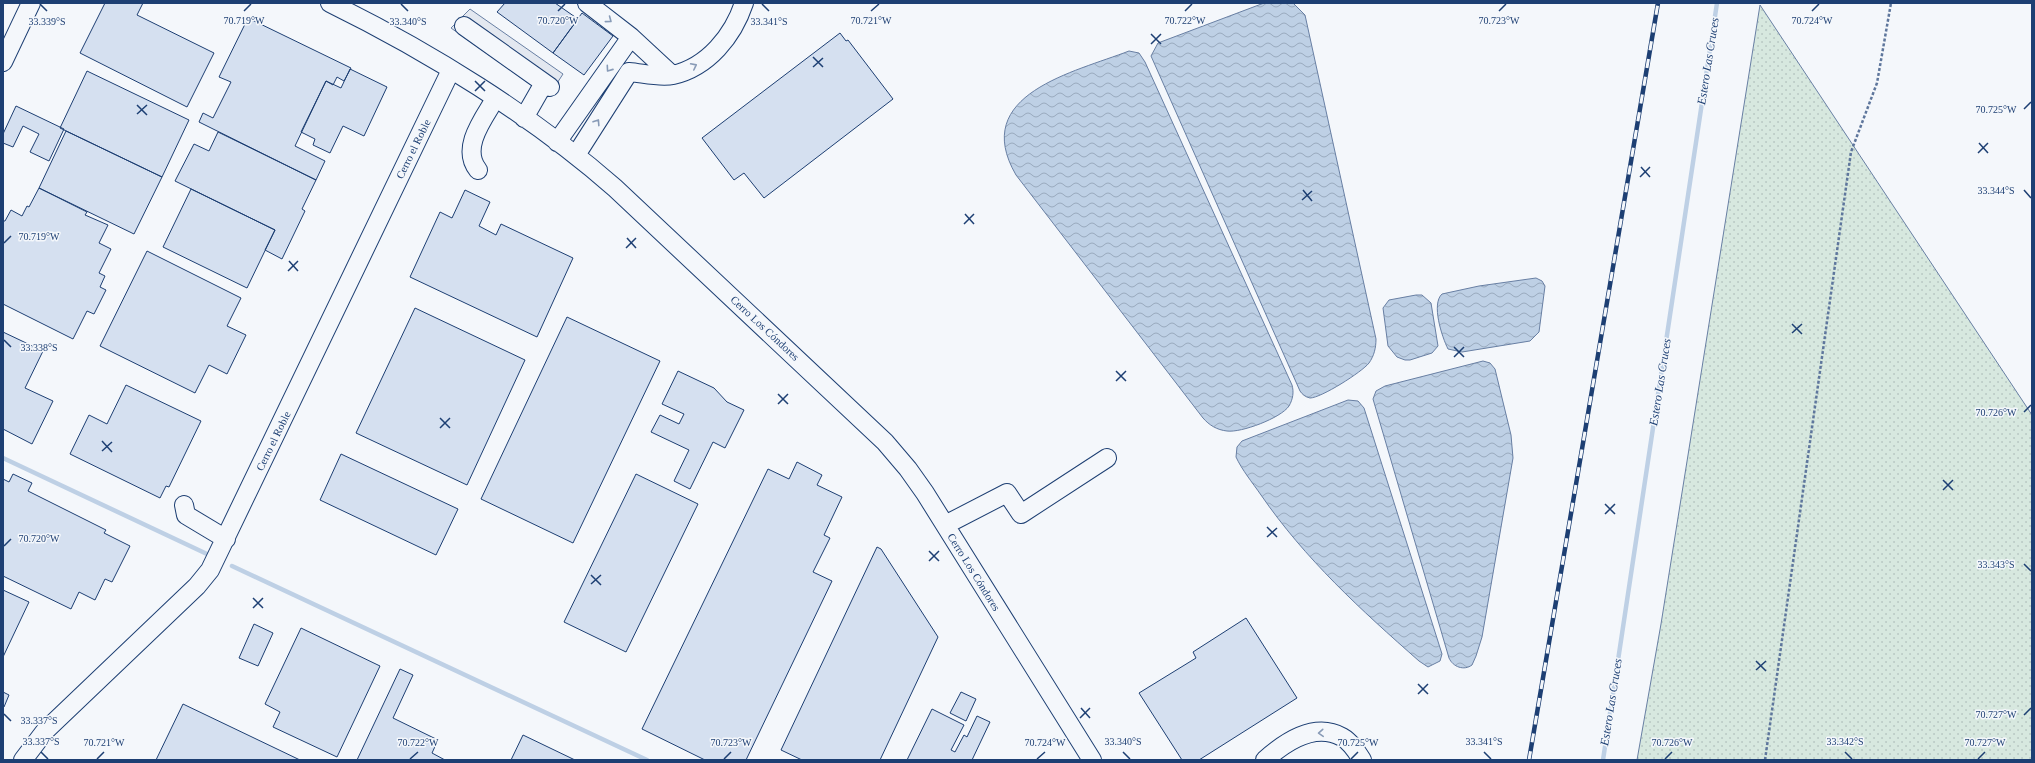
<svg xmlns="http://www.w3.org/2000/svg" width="2035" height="763" font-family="Georgia,serif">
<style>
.grass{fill:url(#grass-dots);stroke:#687fa3}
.parking{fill:#e3e8f0;stroke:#687fa3}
.water{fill:url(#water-waves);stroke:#687fa3}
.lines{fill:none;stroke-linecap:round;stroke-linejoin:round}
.stream{stroke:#bed0e5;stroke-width:4.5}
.building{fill:#d5e0f0;stroke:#1d3f73}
.minor-casing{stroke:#1d3f73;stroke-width:20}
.path{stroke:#5e769c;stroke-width:2.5;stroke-dasharray:3 2;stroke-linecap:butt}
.minor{stroke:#f4f7fb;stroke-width:18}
.rail-casing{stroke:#1d3f73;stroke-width:4.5}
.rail{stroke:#f4f7fb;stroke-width:3;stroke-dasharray:9;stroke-linecap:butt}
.oneway{stroke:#889bb7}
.ticks{fill:none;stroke:#1d3f73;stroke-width:1.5}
.labels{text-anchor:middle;stroke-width:3;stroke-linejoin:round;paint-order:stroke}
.street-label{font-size:11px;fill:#1d3f73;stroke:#f4f7fb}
.water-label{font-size:12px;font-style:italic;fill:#1d3f73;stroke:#f4f7fb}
.ticks-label{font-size:10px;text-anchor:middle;fill:#1d3f73;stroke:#f4f7fb;stroke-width:3;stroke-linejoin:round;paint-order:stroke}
</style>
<defs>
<pattern id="grass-dots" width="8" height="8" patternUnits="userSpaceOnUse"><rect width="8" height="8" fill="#d7e8df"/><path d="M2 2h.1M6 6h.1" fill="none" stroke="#b8c8c3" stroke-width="1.8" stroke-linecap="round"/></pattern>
<pattern id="water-waves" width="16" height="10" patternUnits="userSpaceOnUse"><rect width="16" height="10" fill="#bed0e5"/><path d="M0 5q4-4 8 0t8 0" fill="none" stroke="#9aaabe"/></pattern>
</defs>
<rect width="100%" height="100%" fill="#f4f7fb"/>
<path class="grass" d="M1760 5 2032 415V760H1637L1661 624Z"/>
<path class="parking" d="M470 9 563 74 548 97 451 28Z"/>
<path class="water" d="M1264 3H1293L1305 15 1376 339C1376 348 1374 356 1369 363 1362 372 1321 398 1310 398 1305 397 1302 394 1300 391L1151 56 1158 43Z
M1129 51 1139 53 1145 62 1292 385C1294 392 1293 399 1289 406 1281 418 1241 433 1227 431 1217 430 1209 425 1203 418L1016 175C969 94 1075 72 1129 51Z
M1536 278 1542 281 1545 286 1539 332 1530 341 1462 352 1448 349C1442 337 1431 304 1442 294L1479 286Z
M1416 295H1422L1431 303 1438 346 1432 353 1410 360H1405L1397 357 1388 346 1383 308 1389 300Z
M1483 361 1490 363 1495 369 1511 435 1513 458 1482 637 1476 656 1472 665C1464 671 1453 667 1449 658L1373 399 1376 391 1385 386Z
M1348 400 1358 401 1364 408 1442 654 1440 661 1428 667 1419 661C1361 610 1305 559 1261 495 1252 482 1242 470 1236 457L1237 447 1242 441Z"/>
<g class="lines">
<path class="stream" d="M3 458 207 554
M232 566 647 760
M1603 760 1717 3"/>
</g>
<path class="building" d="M105 3H143L137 15 214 53 187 107 80 53Z
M505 3H555L578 19 553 53 497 12Z
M582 13 613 36 584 75 553 53Z
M248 18 351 68 344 81 337 77 333 85 326 81 295 146 325 161 316 180 199 122 203 113 213 118 231 82 219 77Z
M840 33 846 41 848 40 893 99 764 198 744 173 734 180 702 138Z
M350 69 387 87 364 136 343 126 330 153 313 145 315 139 301 132 326 81 341 88Z
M87 71 189 120 162 177 60 128Z
M16 106 64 129 49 161 30 152 39 134 23 126 13 147 3 143V134Z
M66 131 162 177 134 234 39 188Z
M218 132 316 180 302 209 305 211 282 259 265 250 275 230 175 181 194 144 209 151Z
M39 188 87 212 85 215 108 225 99 243 111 249 99 273 105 276 100 287 106 290 94 314 87 311 73 339 3 304V221H5L11 210 22 216 27 206 29 207Z
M191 189 275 230 247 288 163 247Z
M465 190 490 202 479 226 496 235 501 224 573 258 537 337 410 277 440 212 452 218Z
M147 251 241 298 227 326 246 335 227 374 209 365 195 393 100 346Z
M415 308 525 360 467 485 356 433Z
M567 317 660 361 573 543 481 499Z
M3 332 43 351 25 388 53 401 32 444 3 429Z
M678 371 714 388 727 402 744 410 725 448 713 442 690 489 674 481 689 450 651 432 660 415 679 424 684 414 662 404Z
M126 385 201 421 169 487 166 486 160 498 70 454 89 415 107 424Z
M341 454 458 509 436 555 320 500Z
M797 462 822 475 817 485 842 497 824 535 830 538 813 572 832 581 746 760H705L642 729 768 469 789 479Z
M13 474 32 483 28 491 106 530 104 533 130 546 112 582 105 579 95 600 79 592 71 609 3 576V479L9 482Z
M636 474 698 504 626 652 564 622Z
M877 547 881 549 938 637 880 760H802L781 750Z
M3 590 29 602 3 657Z
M1246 618 1297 698 1199 760H1182L1139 693 1196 658 1193 652Z
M254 624 273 633 258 666 239 658Z
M301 628 380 666 337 757 273 727 280 712 265 704Z
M400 669 413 675 393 718 438 740 432 753 445 760H357Z
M3 692 9 695 4 707H3Z
M961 692 976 699 966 721 950 713Z
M183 704 300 760H156Z
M932 709 964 725 951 750 955 752 964 735 967 737 977 716 990 722 972 760H907Z
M523 735 575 760H511Z"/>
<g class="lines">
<g class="minor-casing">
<path id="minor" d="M330 3C428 51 533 116 615 188L885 442 908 469 925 493 1092 760
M587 3 631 37 672 75
M464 26 550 87
M3 62 31 3
M524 118 544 83
M557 142 631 37
M576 155 629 72C642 73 660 78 673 75 708 67 733 36 744 3
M478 170C460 148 484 118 495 99
M184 505 186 515 226 539
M945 525 1007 493 1021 514 1107 458
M23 760 45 731 197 586 210 570 451 70
M1265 760C1285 742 1315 722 1342 737 1351 742 1357 752 1362 760"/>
</g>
<path class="path" d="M1765 760 1851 152 1877 83 1891 3"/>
<use href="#minor" class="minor"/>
<g class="rail-casing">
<path id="rail" d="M1529 760 1658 3"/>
</g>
<use href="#rail" class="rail"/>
</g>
<defs><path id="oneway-chevron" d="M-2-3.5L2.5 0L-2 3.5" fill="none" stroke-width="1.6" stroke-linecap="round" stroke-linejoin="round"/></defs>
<g class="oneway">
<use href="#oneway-chevron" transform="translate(609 20) rotate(37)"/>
<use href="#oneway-chevron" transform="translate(694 66) rotate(-27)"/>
<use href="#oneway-chevron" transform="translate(609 69) rotate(125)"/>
<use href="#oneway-chevron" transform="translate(597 122) rotate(-57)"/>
<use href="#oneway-chevron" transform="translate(1321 733) rotate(176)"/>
</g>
<path class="ticks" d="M40 4 47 11M401 4 408 11M762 4 769 11M244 11 251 4M558 11 565 4M871 11 879 4M1185 11 1192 4M1499 11 1506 4M1812 11 1819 4M1151 34 1161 44M1151 44 1161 34M813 57 823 67M813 67 823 58M475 81 485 91M475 91 485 81M137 105 147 115M2024 109 2031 102M137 114 147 105M1979 143 1988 153M1978 153 1988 143M1641 167 1650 177M1640 177 1650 167M1303 190 1312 201M2024 190 2031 198M1302 200 1312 191M965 214 974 224M964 224 974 214M627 238 636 248M4 243 11 236M626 248 636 238M289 261 298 271M288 271 298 261M1792 324 1802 334M1792 333 1802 324M4 340 11 347M1454 347 1464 357M1454 357 1464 347M1116 371 1126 381M1116 381 1126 371M778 394 788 404M778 404 788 394M2024 412 2031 405M440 418 450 428M440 428 450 418M102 441 112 452M102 451 112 442M1943 480 1953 490M1943 490 1953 480M1605 504 1615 514M1605 514 1615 504M1267 527 1277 537M1267 537 1277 528M4 546 11 539M929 551 939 561M929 561 939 551M2024 564 2031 571M591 575 601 585M591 584 601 575M253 598 263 608M253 608 263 598M1756 661 1766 671M1756 670 1766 661M1418 684 1428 694M1418 694 1428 684M1081 708 1090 718M4 714 11 721M2024 715 2031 708M1080 718 1090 708M41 752 48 759M1123 752 1130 759M1484 752 1491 759M1845 752 1852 759M97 759 104 752M410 759 418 752M724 759 731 752M1037 759 1045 752M1351 759 1358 752M1665 759 1672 752M1978 759 1985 752"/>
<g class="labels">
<g class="street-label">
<text transform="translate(413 149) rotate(-64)" y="4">Cerro el Roble</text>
<text transform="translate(765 328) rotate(43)" y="4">Cerro Los Cóndores</text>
<text transform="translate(273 441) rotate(-64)" y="4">Cerro el Roble</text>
<text transform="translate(974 572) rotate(58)" y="4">Cerro Los Cóndores</text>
</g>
<g class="water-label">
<text transform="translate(1708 61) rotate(-81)" y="4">Estero Las Cruces</text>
<text transform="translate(1660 382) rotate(-81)" y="4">Estero Las Cruces</text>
<text transform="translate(1611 702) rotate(-81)" y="4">Estero Las Cruces</text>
</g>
</g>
<g class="ticks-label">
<text x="244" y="24">70.719°W</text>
<text x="558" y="24">70.720°W</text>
<text x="871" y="24">70.721°W</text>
<text x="1185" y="24">70.722°W</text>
<text x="1499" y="24">70.723°W</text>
<text x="1812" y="24">70.724°W</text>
<text x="47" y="25">33.339°S</text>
<text x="408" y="25">33.340°S</text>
<text x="769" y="25">33.341°S</text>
<text x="1996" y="113">70.725°W</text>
<text x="1996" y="194">33.344°S</text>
<text x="39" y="240">70.719°W</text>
<text x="39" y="351">33.338°S</text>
<text x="1996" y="416">70.726°W</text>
<text x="39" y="542">70.720°W</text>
<text x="1996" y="568">33.343°S</text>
<text x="1996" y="718">70.727°W</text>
<text x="39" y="724">33.337°S</text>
<text x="41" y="745">33.337°S</text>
<text x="1123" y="745">33.340°S</text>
<text x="1484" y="745">33.341°S</text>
<text x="1845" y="745">33.342°S</text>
<text x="104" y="746">70.721°W</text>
<text x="418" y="746">70.722°W</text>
<text x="731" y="746">70.723°W</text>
<text x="1045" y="746">70.724°W</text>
<text x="1358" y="746">70.725°W</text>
<text x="1672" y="746">70.726°W</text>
<text x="1985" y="746">70.727°W</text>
</g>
<rect width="2035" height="763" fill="none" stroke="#1d3f73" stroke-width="8"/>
</svg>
